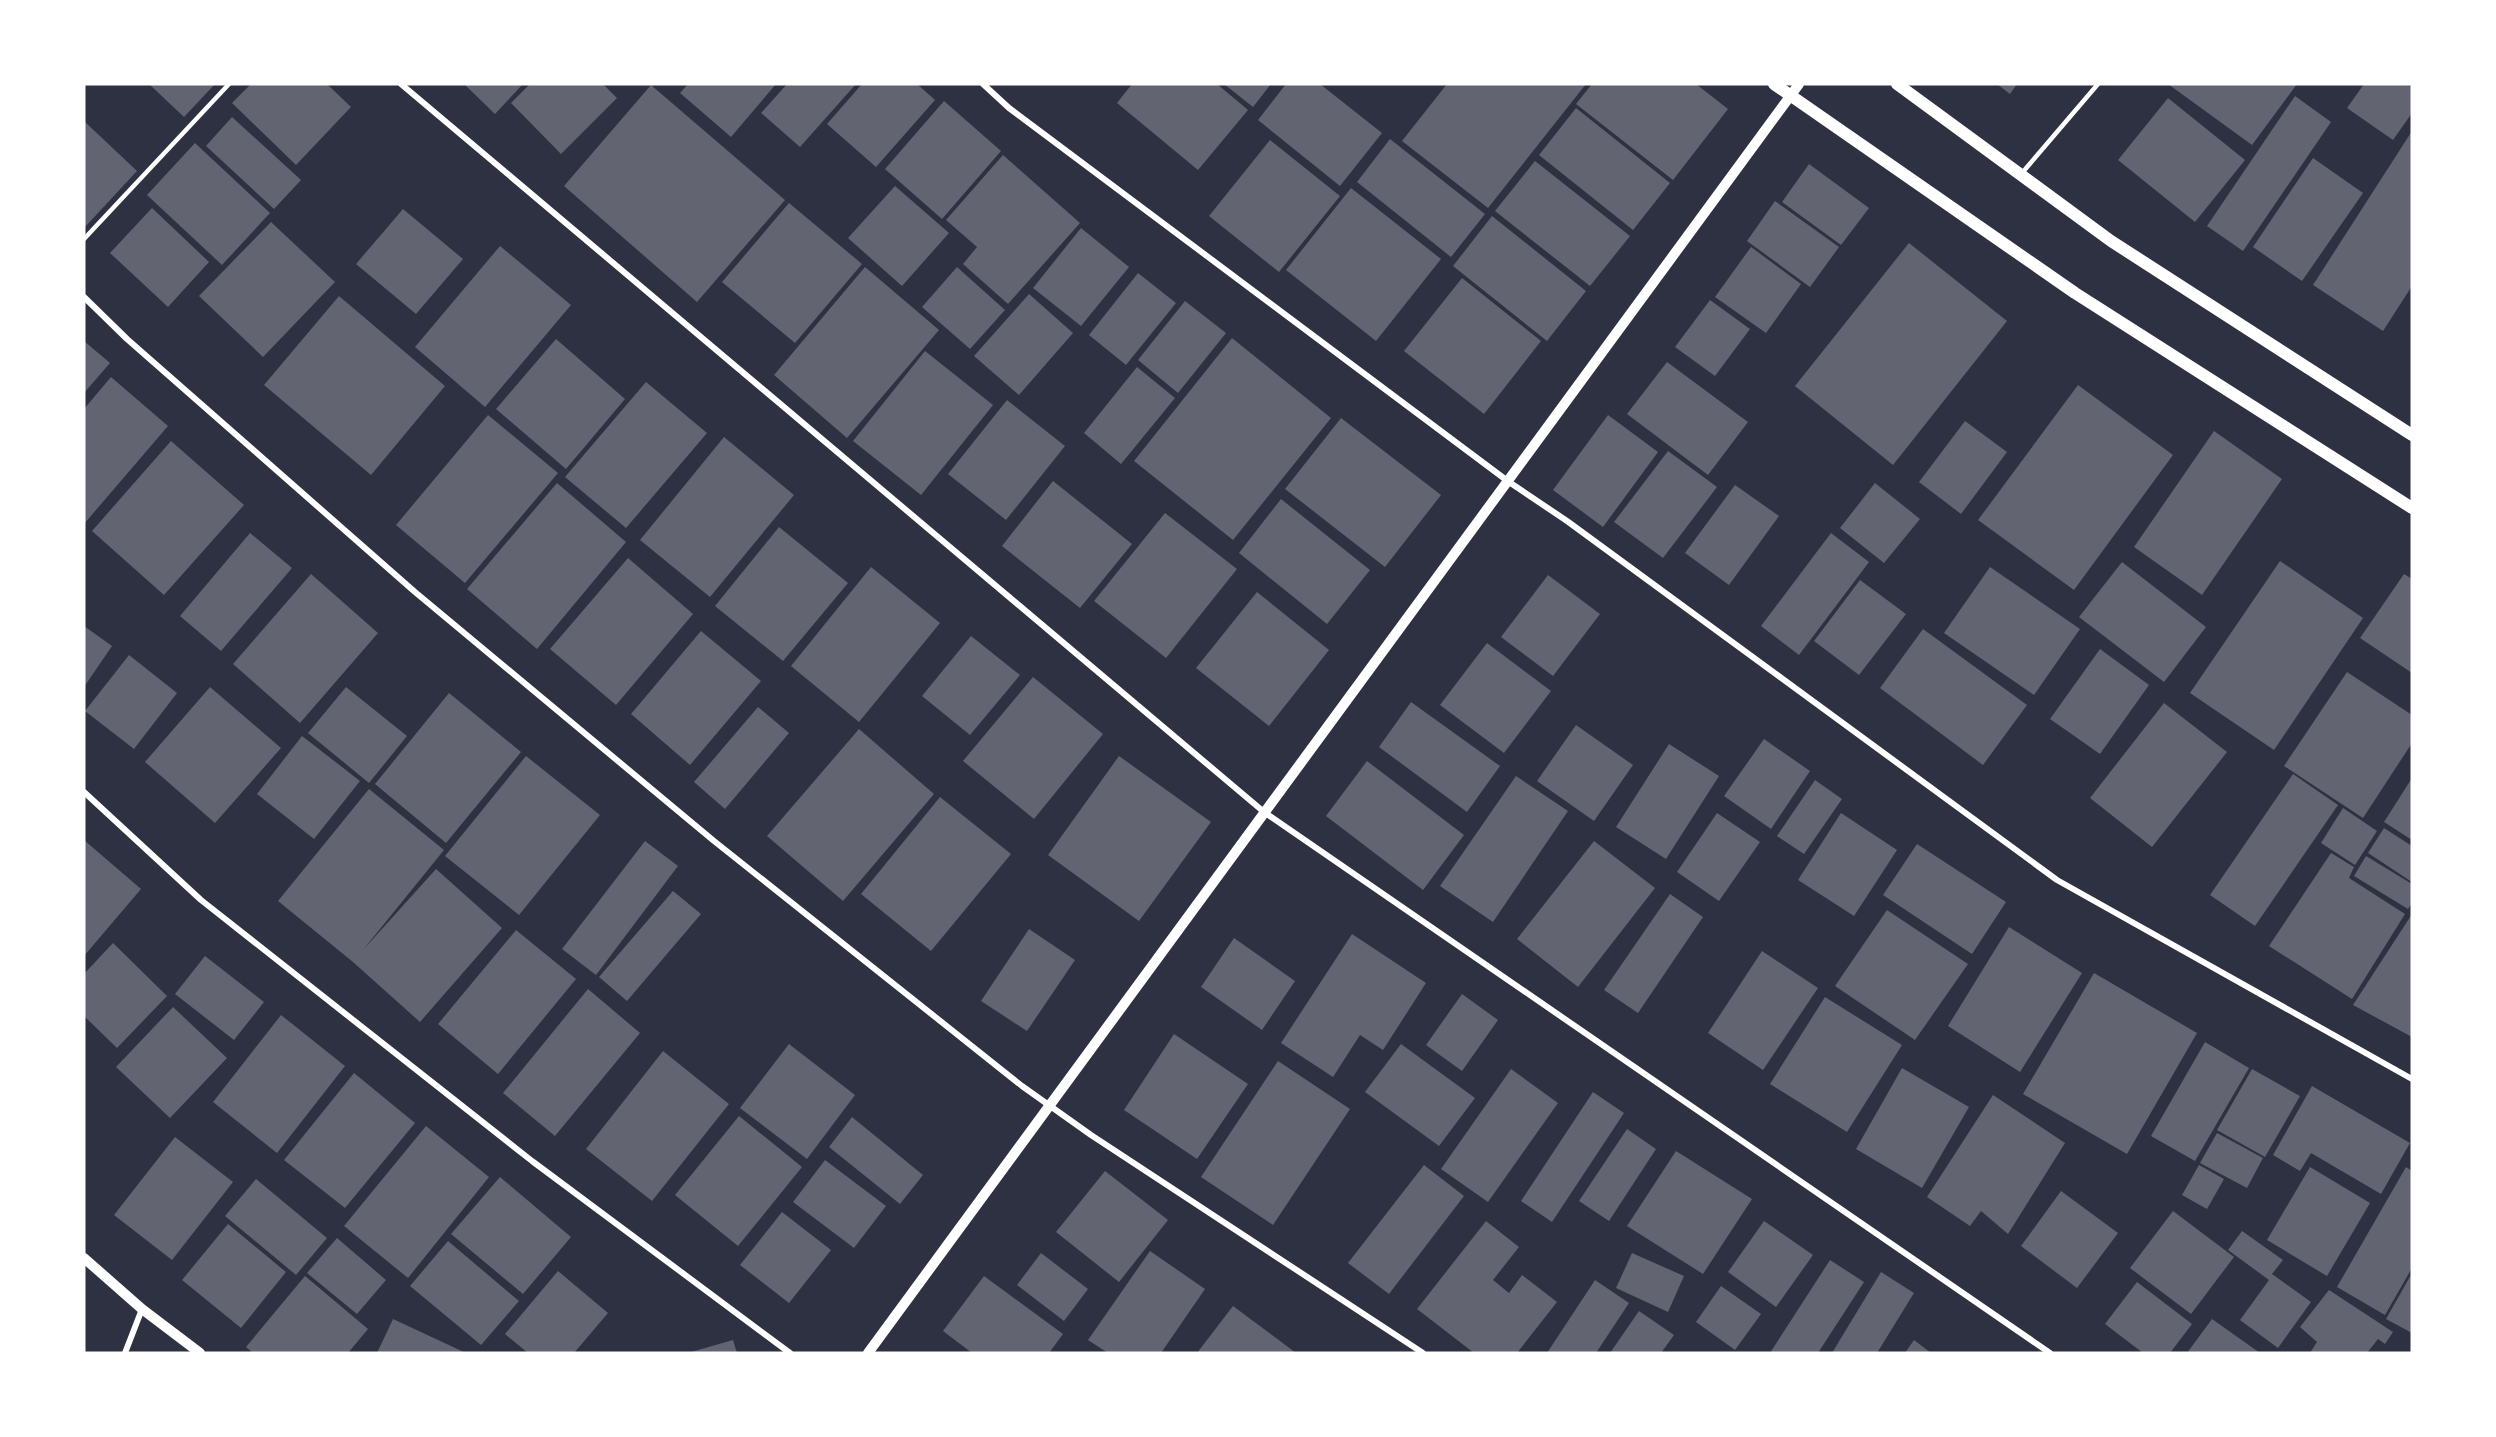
<svg xmlns="http://www.w3.org/2000/svg" width="2496" height="1437" font-family="'Titillium Web',sans-serif">
<style>
.building{fill:#626471}
.lines{fill:none;stroke-linecap:round;stroke-linejoin:round}
.service{stroke:#fff;stroke-width:4.5}
.minor{stroke:#fff;stroke-width:6}
.tertiary{stroke:#fff;stroke-width:10}
.secondary{stroke:#fff;stroke-width:12}
</style>
<rect width="100%" height="100%" fill="#2d3142"/>
<path class="building" d="M149 84H215L184 117Z
M251 84H327L351 107 296 165 232 103Z
M464 84H523L495 114Z
M530 84H603L617 98 561 154 511 103Z
M688 84H776L731 137 680 93Z
M787 84H856L800 147 761 113Z
M862 84H917L935 100 876 167 827 124Z
M1132 84H1217L1248 110 1198 170 1117 103Z
M1224 84H1271L1253 107Z
M1286 84H1320L1382 133 1340 186 1258 120Z
M1447 84H1586L1488 208 1402 141Z
M1592 84H1696L1728 109 1673 180 1576 104Z
M1997 84H2017L2010 94Z
M2168 84H2297L2252 145Z
M2364 84H2408L2412 87V113L2393 140 2347 108Z
M651 85 785 200 697 302 564 186Z
M2295 96 2331 122 2243 251 2207 226Z
M2168 98 2245 160 2195 222 2118 160Z
M944 101 1001 151 942 219 885 169Z
M1576 108 1670 183 1633 230 1539 155Z
M232 117 301 180 274 209 206 146Z
M84 121 137 171 84 228Z
M2412 131V286L2383 331 2313 285Z
M1390 139 1485 214 1451 257 1357 182Z
M1270 140 1340 196 1279 272 1209 216Z
M195 143 270 213 222 265 147 195Z
M1003 155 1080 223 1008 304 963 264 977 247 946 220Z
M2313 158 2363 193 2302 281 2253 247Z
M1535 161 1630 236 1590 286 1495 211Z
M1809 164 1869 208 1841 245 1782 202Z
M895 186 949 233 902 286 848 238Z
M1351 188 1441 259 1376 341 1286 270Z
M1775 201 1839 247 1810 287 1747 241Z
M789 203 862 264 795 343 722 282Z
M152 208 209 262 168 307 110 253Z
M403 209 463 259 416 314 356 264Z
M1492 216 1586 291 1547 341 1453 266Z
M271 222 335 282 263 357 199 296Z
M1081 228 1129 267 1081 326 1033 288Z
M1909 243 2007 321 1893 465 1795 386Z
M500 246 571 305 485 407 415 347Z
M1751 247 1801 284 1766 333 1715 297Z
M865 267 939 330 847 438 774 375Z
M957 267 1005 310 970 349 922 307Z
M1138 273 1176 303 1126 365 1089 335Z
M1462 278 1541 341 1484 414 1404 351Z
M1029 294 1073 333 1019 395 974 356Z
M339 296 445 386 371 475 264 385Z
M1710 300 1750 329 1715 376 1675 347Z
M1185 301 1226 333 1178 393 1138 360Z
M1232 338 1331 418 1233 540 1134 461Z
M556 339 625 399 566 469 496 409Z
M84 341 110 363 84 393Z
M925 351 993 405 921 495 853 441Z
M1667 362 1748 422 1708 475 1627 414Z
M1137 367 1175 398 1121 464 1084 433Z
M111 377 168 426 84 524V409Z
M646 382 707 433 626 528 565 477Z
M2078 385 2173 455 2074 590 1978 520Z
M1007 400 1065 446 1006 520 948 474Z
M488 415 558 473 465 583 396 525Z
M1608 415 1658 452 1603 527 1553 490Z
M1341 418 1441 495 1385 567 1285 489Z
M1965 421 2007 452 1961 514 1919 482Z
M2214 431 2282 479 2202 595 2134 547Z
M724 437 794 495 710 597 640 540Z
M171 441 244 505 164 595 92 531Z
M1668 451 1717 487 1663 558 1614 522Z
M1053 481 1132 544 1080 608 1002 546Z
M557 483 626 542 537 649 467 589Z
M1875 483 1920 519 1884 563 1840 528Z
M1735 485 1779 516 1729 585 1685 553Z
M1281 499 1370 570 1327 624 1239 553Z
M1165 513 1237 569 1166 658 1094 601Z
M779 527 848 583 783 661 715 606Z
M250 533 292 568 221 651 180 616Z
M1831 533 1869 562 1799 655 1761 626Z
M628 558 693 614 616 705 550 649Z
M2280 561 2363 618 2274 750 2190 693Z
M2122 562 2206 627 2164 682 2079 617Z
M871 567 940 623 859 722 791 666Z
M1990 567 2080 629 2034 695 1944 633Z
M311 574 378 633 300 723 233 664Z
M2404 574 2412 579V673L2360 638Z
M1548 575 1600 614 1553 676 1501 637Z
M1860 580 1906 614 1859 675 1814 641Z
M1257 592 1329 650 1269 726 1196 668Z
M84 626 112 646 84 687Z
M1923 629 2027 705 1983 765 1880 688Z
M701 631 761 681 690 765 631 714Z
M971 636 1020 675 970 735 922 696Z
M1487 643 1551 691 1504 753 1440 705Z
M2100 649 2149 685 2100 754 2050 719Z
M129 655 177 693 134 749 85 711Z
M2347 672 2412 715V743L2363 818 2284 766Z
M1033 677 1103 734 1034 819 963 761Z
M210 687 281 748 215 823 145 762Z
M346 687 407 736 369 783 308 733Z
M449 693 521 752 446 843 375 784Z
M1411 702 1500 766 1467 812 1379 747Z
M2164 703 2227 752 2152 847 2090 798Z
M758 707 789 733 725 809 694 782Z
M1576 725 1633 765 1594 821 1537 781Z
M859 729 934 794 843 901 767 836Z
M302 736 360 781 314 839 257 794Z
M1764 739 1810 771 1771 829 1724 796Z
M1669 744 1719 776 1666 859 1616 827Z
M526 756 600 815 519 915 445 856Z
M1119 756 1211 822 1139 921 1048 855Z
M1367 761 1464 835 1423 890 1326 816Z
M2293 774 2338 805 2255 926 2210 895Z
M1516 776 1568 811 1493 922 1440 886Z
M2412 778V840L2384 822Z
M1815 780 1842 799 1804 854 1777 836Z
M369 789 444 850 363 950 436 869 502 928 420 1022 353 962 278 901Z
M940 797 1011 854 931 951 861 894Z
M2343 808 2377 831 2355 865 2321 843Z
M1717 813 1760 842 1719 901 1677 872Z
M1841 813 1897 850 1854 916 1798 880Z
M2384 828 2412 846V882L2368 853Z
M84 840 141 889 84 956Z
M645 841 678 866 596 975 562 949Z
M1594 841 1655 888 1578 987 1517 939Z
M1917 844 2006 902 1972 954 1883 895Z
M2331 853 2354 867 2349 878 2405 914 2352 999 2269 946Z
M2366 856 2412 884V903L2408 909 2354 876Z
M673 891 701 914 627 1001 599 977Z
M1670 894 1703 917 1638 1013 1604 990Z
M1887 910 1968 964 1915 1040 1835 986Z
M2412 914V1037L2353 1005Z
M2009 927 2082 973 2020 1072 1948 1026Z
M1029 929 1075 960 1027 1031 981 1001Z
M516 930 576 979 498 1074 438 1024Z
M1352 934 1426 983 1383 1050 1360 1035 1333 1077 1281 1043Z
M1234 938 1295 981 1262 1030 1201 987Z
M113 943 167 996 117 1048 84 1016V974Z
M1762 951 1818 988 1763 1070 1708 1033Z
M205 956 264 1002 234 1040 175 994Z
M2094 973 2197 1033 2127 1154 2023 1094Z
M588 989 640 1033 555 1136 503 1093Z
M1462 994 1498 1020 1462 1071 1426 1045Z
M1825 997 1902 1045 1847 1132 1770 1084Z
M173 1007 227 1058 170 1118 116 1067Z
M281 1015 345 1066 277 1153 213 1102Z
M1174 1034 1248 1084 1197 1159 1124 1110Z
M2205 1042 2249 1068 2195 1161 2151 1136Z
M789 1044 855 1095 807 1159 740 1108Z
M1401 1044 1475 1098 1439 1146 1365 1092Z
M663 1051 729 1104 652 1201 586 1149Z
M1278 1061 1350 1109 1273 1225 1201 1177Z
M1902 1068 1969 1107 1922 1188 1856 1149Z
M1511 1069 1558 1103 1488 1202 1441 1169Z
M2252 1069 2300 1096 2265 1157 2217 1130Z
M354 1073 415 1123 345 1208 284 1160Z
M2312 1086 2410 1143 2381 1194 2311 1153 2300 1171 2273 1155Z
M1593 1092 1624 1113 1552 1222 1521 1201Z
M1993 1095 2065 1143 2008 1234 1981 1211 1970 1226 1927 1197Z
M739 1116 802 1167 738 1246 675 1195Z
M852 1117 923 1175 900 1204 829 1147Z
M426 1126 489 1177 408 1278 344 1226Z
M1627 1129 1656 1149 1609 1221 1579 1201Z
M2217 1133 2263 1158 2247 1188 2200 1163Z
M175 1137 233 1182 172 1260 114 1215Z
M1676 1151 1752 1199 1703 1274 1627 1226Z
M825 1160 886 1206 854 1248 793 1202Z
M1424 1165 1464 1196 1389 1294 1348 1263Z
M2199 1165 2224 1179 2207 1209 2182 1195Z
M2310 1167 2370 1203 2327 1276 2267 1240Z
M2406 1167 2412 1171V1268L2385 1315 2337 1287Z
M1105 1171 1168 1220 1119 1282 1056 1232Z
M500 1177 571 1237 523 1294 451 1234Z
M256 1179 327 1238 296 1275 225 1216Z
M2061 1191 2118 1233 2077 1288 2021 1246Z
M2173 1211 2234 1257 2191 1314 2130 1268Z
M782 1212 831 1250 789 1303 740 1265Z
M1486 1221 1519 1247 1493 1280 1509 1293 1522 1275 1557 1302 1517 1353H1474L1417 1309Z
M1764 1221 1813 1255 1776 1307 1728 1272Z
M228 1224 286 1272 241 1328 182 1280Z
M2242 1231 2283 1260 2272 1274 2311 1302 2278 1348 2240 1320 2269 1280 2228 1250Z
M337 1238 386 1280 357 1314 307 1273Z
M448 1241 519 1301 481 1345 410 1286Z
M1150 1251 1205 1289 1161 1353H1108L1088 1340Z
M1041 1253 1088 1289 1064 1321 1017 1285Z
M1632 1253 1684 1276 1668 1312 1616 1288Z
M1830 1260 1864 1282 1818 1353H1770Z
M558 1271 608 1313 574 1353H528L505 1334Z
M1881 1272 1914 1293 1877 1353H1832Z
M2412 1273V1333L2386 1319Z
M305 1276 368 1329 348 1353H253L246 1347Z
M984 1276 1063 1334 1049 1353H972L943 1331Z
M1595 1280 1629 1303 1596 1353H1547Z
M2137 1282 2192 1324 2170 1353H2143L2105 1324Z
M1721 1286 1761 1314 1735 1350 1696 1322Z
M2329 1290 2393 1332 2385 1344 2378 1339 2367 1353H2310L2317 1342 2300 1327Z
M1233 1306 1296 1353H1197Z
M1639 1311 1674 1335 1661 1353H1610Z
M393 1319 466 1353H377Z
M2212 1319 2260 1353H2187Z
M733 1340 737 1353H691V1352Z
M1914 1340 1931 1353H1905Z"/>
<g class="lines">
<path class="service" d="M2022 173 2098 84
M84 239 229 84"/>
<path class="minor" d="M401 84 1264 812 2050 1353
M983 84 1009 108 1509 482 1567 521 2057 880 2412 1079
M84 297 127 339 415 592 714 841 1022 1086 1091 1135 1423 1353
M84 792 201 900 532 1161 790 1353
M125 1353 142 1309"/>
<path class="tertiary" d="M84 1258 142 1309 200 1353
M868 1353 1799 84"/>
<path class="secondary" d="M1774 84 2075 293 2412 508
M1897 84 2111 241 2412 435"/>
</g>
<rect width="2496" height="1437" fill="none" stroke="#ffffff" stroke-width="171"/>
</svg>
